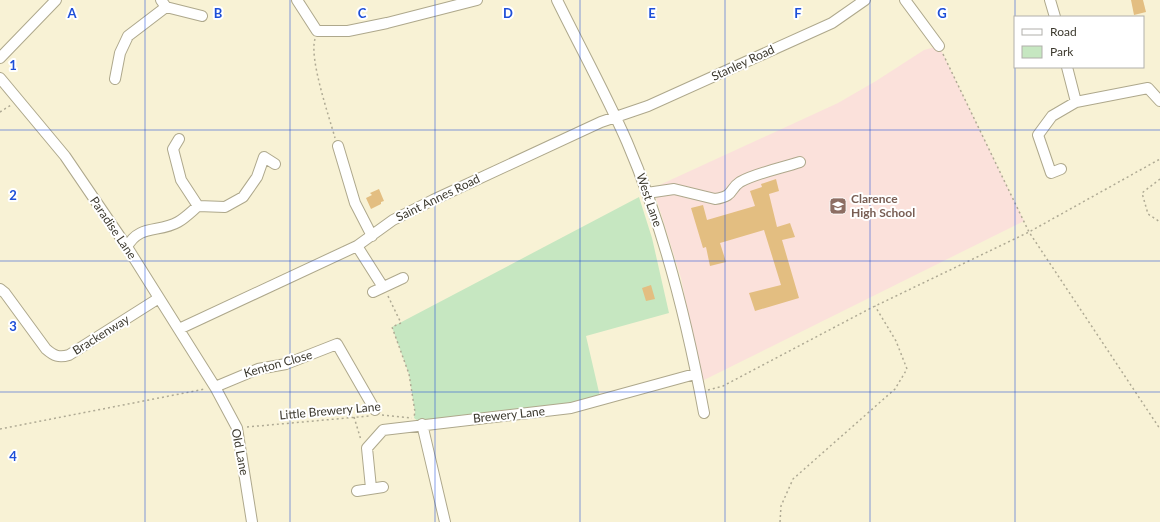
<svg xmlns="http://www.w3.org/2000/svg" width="1160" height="522" font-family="Lato,sans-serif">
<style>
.education{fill:#fbe1db}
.green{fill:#c6e7c1}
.building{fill:#e3be81}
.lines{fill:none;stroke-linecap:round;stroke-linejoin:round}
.minor-casing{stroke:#aea88c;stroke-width:12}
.path{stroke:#afaa94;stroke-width:1.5;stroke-dasharray:2 3;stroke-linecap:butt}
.minor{stroke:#fff;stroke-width:10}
.grid{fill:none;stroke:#1d4ed8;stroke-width:1;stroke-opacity:0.55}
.labels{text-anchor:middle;stroke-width:4;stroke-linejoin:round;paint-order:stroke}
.street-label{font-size:12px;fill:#3c392e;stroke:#fff}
.education-label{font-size:12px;font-weight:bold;fill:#785e54;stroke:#fff;text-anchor:start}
.grid-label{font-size:13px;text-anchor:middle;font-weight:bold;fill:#1d4ed8;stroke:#fff;stroke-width:4;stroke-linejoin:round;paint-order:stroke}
</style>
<rect width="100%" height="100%" fill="#f8f2d5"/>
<path class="education" d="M939 46 1024 221 702 381 681 278 653 188 838 103 876 81 924 50Z"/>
<path class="green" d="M639 197 652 238 669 313 586 336 601 401 422 424 414 418 415 412 409 374 392 327Z"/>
<path class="building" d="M1131 0H1143L1146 12 1134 15Z
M776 179 779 191 769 194 777 227 790 223 795 237 782 240 799 298 755 311 749 293 781 285 764 230 720 243 726 262 710 266 706 247 703 248 691 208 703 205 707 220 755 206 750 191 762 187 761 184Z
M379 189 384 201 381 202V204L371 209 366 198 372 195 370 193Z
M651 285 655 299 646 301 642 288Z"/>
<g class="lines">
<g class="minor-casing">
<path id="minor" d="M161 0 166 7 202 16
M297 0 317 31H348L387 23 477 0
M557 0C580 47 606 94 627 142 664 228 687 321 704 413
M905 0 939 46
M1050 0 1055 17
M0 58 56 0
M1067 67 1076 102
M0 78 65 156 127 247 215 387 237 428 252 522
M115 79 120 53 128 36 166 7
M179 139 173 149 181 180 198 206 225 207 243 197 257 177 264 157 275 164
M338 146 355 203 372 236
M1061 169 1051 173 1038 135 1052 116 1076 102 1148 88 1160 101
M647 193 674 189 715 199C735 196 729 189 740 182 756 173 782 168 800 162
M357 246 383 287
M127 247C139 224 159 233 178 222 185 218 192 211 198 206
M0 289 5 293 46 349C54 356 59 358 69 355L159 298
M373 292 403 278
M179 329 357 246 393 220 433 200 601 122 648 106 832 23 865 0
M215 387 258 369 286 364 337 344 375 410
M422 424 445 522
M371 488 367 448 383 430 571 408 695 374
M357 491 383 487"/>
</g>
<path class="path" d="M315 39C309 59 329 116 335 138
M943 54 1029 232 1160 429
M0 112 11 105
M1160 179 1142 193 1148 214 1160 222
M388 296 401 323 392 327 409 374 415 412 414 417
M708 390 723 386 871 308 1029 232 1160 159
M382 415 412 418
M354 417 361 440
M247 427 369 416
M0 429 205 389
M780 522 781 506 793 479 895 389 907 369 896 341 875 306"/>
<use href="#minor" class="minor"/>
</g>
<path class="grid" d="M145 0V522M290 0V522M435 0V522M580 0V522M725 0V522M870 0V522M1015 0V17M1015 17V67M1015 67V522M0 130H1160M0 261H1160M0 392H1160"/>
<defs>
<g id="school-square" transform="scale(0.9)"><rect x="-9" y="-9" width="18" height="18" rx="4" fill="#8d6e63" stroke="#fff"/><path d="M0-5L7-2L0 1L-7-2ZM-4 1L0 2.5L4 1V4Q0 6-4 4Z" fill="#fff"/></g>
</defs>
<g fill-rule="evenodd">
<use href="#school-square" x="838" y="206"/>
</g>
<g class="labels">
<g class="street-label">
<text transform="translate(743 63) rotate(-25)" y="4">Stanley Road</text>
<text transform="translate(438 198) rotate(-26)" y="4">Saint Annes Road</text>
<text transform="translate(649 200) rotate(71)" y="4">West Lane</text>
<text transform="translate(113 228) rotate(56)" y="4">Paradise Lane</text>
<text transform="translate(101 335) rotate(-32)" y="4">Brackenway</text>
<text transform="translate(278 364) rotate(-16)" y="4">Kenton Close</text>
<text transform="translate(330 411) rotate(-5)" y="4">Little Brewery Lane</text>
<text transform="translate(509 415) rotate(-6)" y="4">Brewery Lane</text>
<text transform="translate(240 452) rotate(79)" y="4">Old Lane</text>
</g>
<g class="education-label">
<text x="851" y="203">Clarence<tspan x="851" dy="14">High School</tspan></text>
</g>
</g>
<g class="grid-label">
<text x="72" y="18">A</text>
<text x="218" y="18">B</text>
<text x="362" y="18">C</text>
<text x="508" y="18">D</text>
<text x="652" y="18">E</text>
<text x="798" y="18">F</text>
<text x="942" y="18">G</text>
<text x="13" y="70">1</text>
<text x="13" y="200">2</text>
<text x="13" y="331">3</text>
<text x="13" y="461">4</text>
</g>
<rect x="1014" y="16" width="130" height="52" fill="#ffffff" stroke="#b1b0ab"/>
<rect x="1022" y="29" width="20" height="6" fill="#ffffff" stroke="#b1b0ab"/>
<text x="1050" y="36" font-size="12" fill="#3c392e">Road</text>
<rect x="1022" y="46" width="20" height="12" fill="#c6e7c1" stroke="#b1b0ab"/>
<text x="1050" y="56" font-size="12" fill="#3c392e">Park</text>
</svg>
